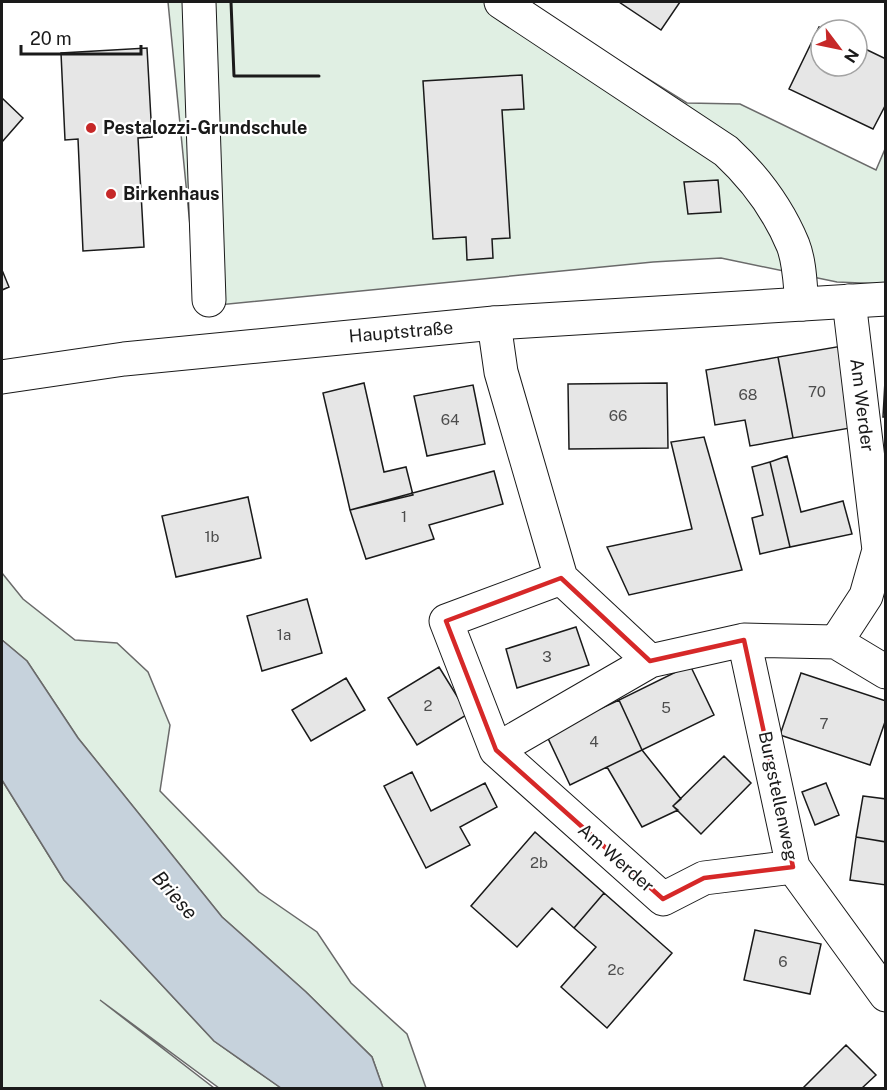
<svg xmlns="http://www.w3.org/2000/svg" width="887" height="1090" font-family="'Public Sans',sans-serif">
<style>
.green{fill:#e0efe3;stroke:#6a6a6a;stroke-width:1.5}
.water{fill:#c6d2dc;stroke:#6a6a6a;stroke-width:1.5}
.building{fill:#e6e6e6;stroke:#1a1a1a;stroke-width:1.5}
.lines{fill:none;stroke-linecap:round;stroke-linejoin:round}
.minor-casing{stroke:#1a1a1a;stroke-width:35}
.major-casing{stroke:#1a1a1a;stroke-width:35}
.minor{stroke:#fff;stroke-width:33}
.major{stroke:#fff;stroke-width:33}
.wall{stroke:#1a1a1a;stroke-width:3}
.marked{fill:none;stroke:#d62828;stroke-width:4.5;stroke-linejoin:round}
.poi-dot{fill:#c62828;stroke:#fff;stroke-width:2}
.labels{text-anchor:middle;stroke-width:4.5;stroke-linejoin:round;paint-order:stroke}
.number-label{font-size:15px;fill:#4d4d4d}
.poi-label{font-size:18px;font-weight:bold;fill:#1a1a1a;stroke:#fff;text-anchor:start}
.street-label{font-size:18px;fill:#1a1a1a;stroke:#fff}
.water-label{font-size:20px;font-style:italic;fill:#1a1a1a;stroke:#fff}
</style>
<rect width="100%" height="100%" fill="#fff"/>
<path class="green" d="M168 2H524L687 103 740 104 876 170 885 149V284L837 282 721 258 653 262 198 307Z
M2 573 23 599 75 640 117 643 148 672 170 725 160 791 259 892 317 932 351 983 407 1034 426 1088H383L372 1057 306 992 222 917 78 738 27 661 2 640Z
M2 780 64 880 214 1041 281 1088H219L100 1000 214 1088H2Z"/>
<path class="water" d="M2 640 27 661 78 738 222 917 306 992 372 1057 383 1088H281L214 1041 64 880 2 780Z"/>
<path class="building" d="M619 2H680L661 30Z
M819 27 825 30H821V66H857V45L886 59V104L873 129 789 89Z
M147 48 152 137 138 138 144 247 83 251 78 139 65 140 61 53Z
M522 75 524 109 502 110 510 238 492 239 493 258 467 260 466 237 433 239 423 81Z
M2 98 23 118 2 142Z
M718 180 721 212 688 214 684 182Z
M2 270 9 287 2 290Z
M842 346 856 427 793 438 778 357Z
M778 357 793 438 750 446 745 420 715 425 706 370Z
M886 363V417H883Z
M364 383 384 472 406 467 413 495 350 510 323 393Z
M667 383 668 448 569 449 568 384Z
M473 385 485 444 427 456 414 396Z
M704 437 742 570 629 595 607 547 692 529 671 442Z
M787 456 801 512 843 501 852 534 790 547 770 462Z
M770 462 790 547 760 554 752 518 763 515 752 467Z
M494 471 503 504 429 525 434 539 366 559 350 510Z
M248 497 261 558 176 577 162 516Z
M307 599 322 653 262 671 247 616Z
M576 627 589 665 517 688 506 649Z
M690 665 714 715 642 750 619 700Z
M439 667 468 714 417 745 388 698Z
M801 673 886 701V719L870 765 780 735Z
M346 678 365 710 311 741 292 710Z
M619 700 642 750 570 785 546 734Z
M642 750 681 799 673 806 678 810 642 827 607 767Z
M724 756 751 783 701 834 673 806Z
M412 772 431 811 485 783 497 807 460 827 470 845 426 868 384 786Z
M826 783 839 815 815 825 802 792Z
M863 796 886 799V842L856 837Z
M535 832 604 893 574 928 552 908 517 947 471 906Z
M856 837 886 842V885L850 880Z
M604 893 672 953 607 1028 561 987 596 947 574 928Z
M755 930 821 944 810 994 744 980Z
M846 1045 876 1075 862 1088H803Z"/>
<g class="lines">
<g class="minor-casing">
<path id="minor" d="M199 2 209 300
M501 2 726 151C754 177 778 209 793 245 800 263 800 285 802 304
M494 323 501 372 561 578 650 661
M561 578 446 621 496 750 663 899 704 878 793 867
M744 640 793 867 886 995
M836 642 866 596 879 550 849 301
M496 750 650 661 744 640 836 642 886 672"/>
</g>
<g class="major-casing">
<path id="major" d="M2 377 124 359 494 323 886 299"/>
</g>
<use href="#minor" class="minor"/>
<use href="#major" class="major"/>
<path class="wall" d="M231 2 234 76H319"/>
</g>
<path class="marked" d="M561 578 650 661 744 640 793 867 704 878 663 899 496 750 446 621Z"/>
<g class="poi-dot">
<circle cx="91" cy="128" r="6"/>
<circle cx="111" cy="194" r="6"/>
</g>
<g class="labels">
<g class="number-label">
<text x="817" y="397">70</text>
<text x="748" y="400">68</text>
<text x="618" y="421">66</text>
<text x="450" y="425">64</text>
<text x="404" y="522">1</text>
<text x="212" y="542">1b</text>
<text x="284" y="640">1a</text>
<text x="547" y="662">3</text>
<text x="428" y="711">2</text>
<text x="666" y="713">5</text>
<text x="824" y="729">7</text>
<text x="594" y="747">4</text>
<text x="539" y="868">2b</text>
<text x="783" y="967">6</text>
<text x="616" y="975">2c</text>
</g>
<g class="poi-label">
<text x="103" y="134">Pestalozzi-Grundschule</text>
<text x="123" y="200">Birkenhaus</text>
</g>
<g class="street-label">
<text transform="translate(401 332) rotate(-5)" y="6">Hauptstraße</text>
<text transform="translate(862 405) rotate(83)" y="6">Am Werder</text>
<text transform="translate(778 796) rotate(78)" y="6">Burgstellenweg</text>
<text transform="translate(616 858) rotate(41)" y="6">Am Werder</text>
</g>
<g class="water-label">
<text transform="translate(175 895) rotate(49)" y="7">Briese</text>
</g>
</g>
<rect width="887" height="1090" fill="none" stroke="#1a1a1a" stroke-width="6"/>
<g transform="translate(839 48) rotate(122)"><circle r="28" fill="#ffffff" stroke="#a3a3a3" stroke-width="1.5"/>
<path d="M0-4.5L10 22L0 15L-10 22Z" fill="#c62828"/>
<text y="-9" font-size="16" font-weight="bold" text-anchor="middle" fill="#1a1a1a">N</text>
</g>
<path d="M21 45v9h120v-9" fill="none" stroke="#1a1a1a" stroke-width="3"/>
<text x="30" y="45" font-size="18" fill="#1a1a1a" stroke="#ffffff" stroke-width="4.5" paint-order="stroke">20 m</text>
</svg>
